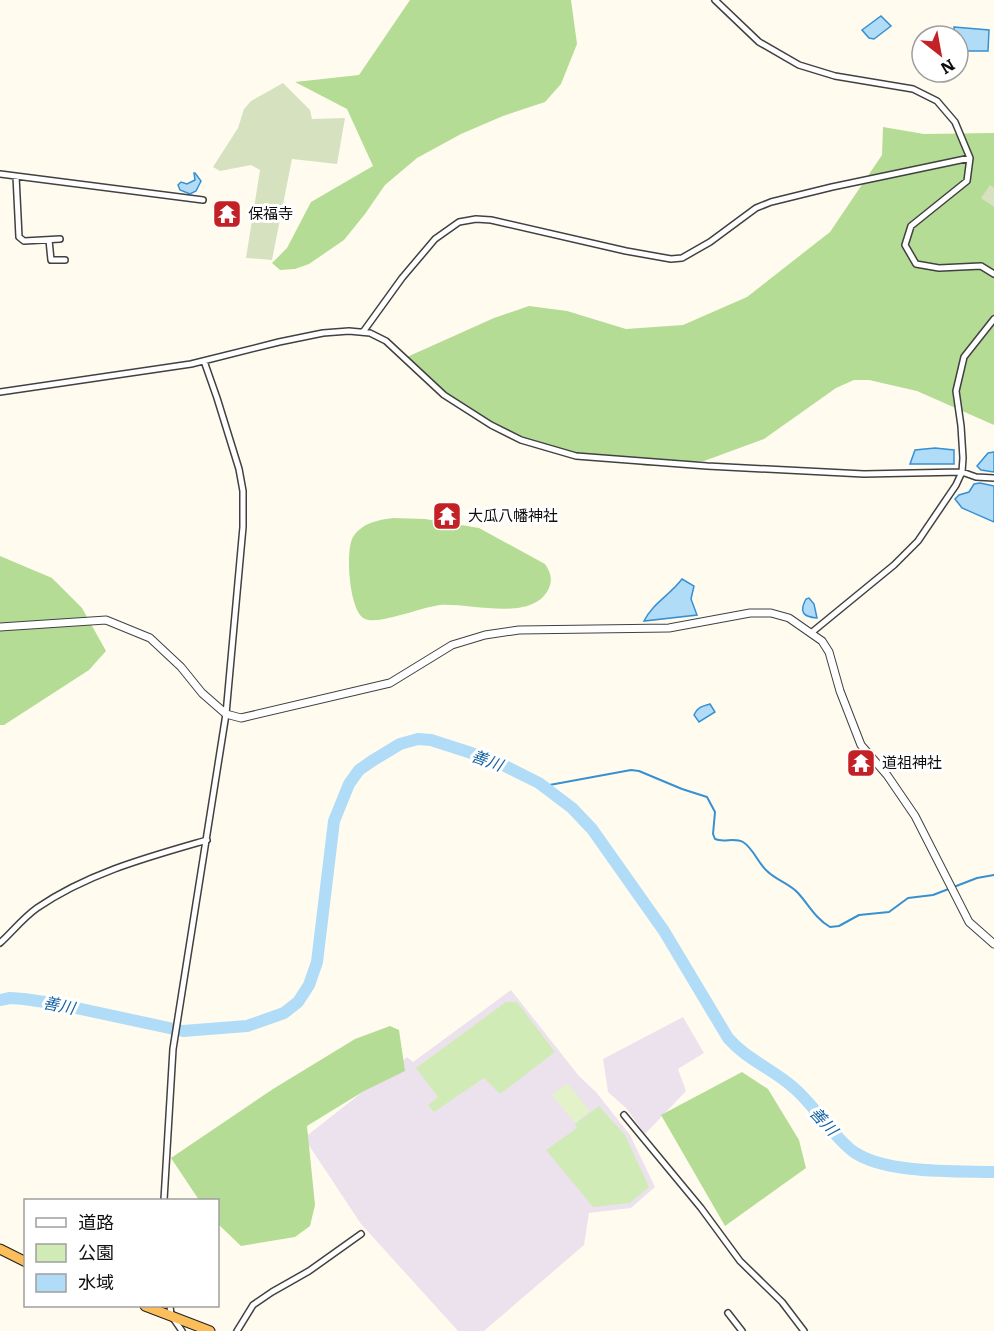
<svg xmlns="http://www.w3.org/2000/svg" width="994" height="1331" font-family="Literata,'Noto Sans JP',serif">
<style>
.industrial{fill:#ece2ed}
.green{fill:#d1ebb7}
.forest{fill:#b4dc95}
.cemetery{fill:#d6e2bf}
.pitch{fill:#e3f2c9}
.water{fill:#b1dcf8;stroke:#3690d2;stroke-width:1.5}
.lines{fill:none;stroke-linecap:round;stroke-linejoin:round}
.stream{stroke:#3690d2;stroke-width:2}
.river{stroke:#b1dcf8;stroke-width:12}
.minor-casing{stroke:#414141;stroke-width:8}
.tertiary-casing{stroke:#414141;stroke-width:9}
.trunk-casing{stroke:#1f1f1f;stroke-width:11}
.minor{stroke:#fff;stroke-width:5}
.tertiary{stroke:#fff;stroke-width:7}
.trunk{stroke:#fbbe5a;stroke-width:9}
.labels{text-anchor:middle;stroke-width:6;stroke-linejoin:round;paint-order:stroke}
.poi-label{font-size:15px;fill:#0e0e0e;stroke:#fff;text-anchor:start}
.water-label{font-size:16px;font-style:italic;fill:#1361a4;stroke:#fff}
</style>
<rect width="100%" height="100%" fill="#fffcef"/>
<path class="industrial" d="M511 990 579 1076 596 1092 630 1135 655 1187 631 1208 589 1213 584 1245 484 1331H458L361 1224 304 1138 407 1057 413 1062Z
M683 1017 704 1053 678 1069 686 1091 645 1134 626 1108 608 1092 603 1059Z"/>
<path class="green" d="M506 1002H517L555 1052 500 1094 484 1078 434 1112 428 1105 438 1097 416 1068Z
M599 1106 625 1135 649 1187 630 1203 593 1207 546 1150 577 1128 575 1124Z"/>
<path class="forest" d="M410 0H571L577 44 561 84 545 102 503 116 461 134 417 158 385 185 365 214 344 240 309 264 295 269 280 270 272 263 287 248 311 202 373 166 347 109 295 82 359 75Z
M883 127 924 134 994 133V425L917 391 869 380H854L836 388 764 439 704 461 647 466 556 452 487 427 439 393 407 357 494 318 529 306 567 311 626 329 683 325 747 297 830 232 882 155Z
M393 518 425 519 479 528 545 564C551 573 553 580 548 590 531 622 471 603 440 605 422 607 379 625 365 619 349 612 345 550 353 537 362 523 378 520 393 518Z
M0 556 52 578 82 608 106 651 89 670 4 725H0Z
M390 1026 399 1030 405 1071 364 1091 307 1126 315 1205 310 1226 295 1237 241 1246 218 1224V1200H199L171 1158 273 1089 355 1039Z
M742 1072 768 1089 799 1140 806 1168 725 1226 661 1115Z"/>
<path class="cemetery" d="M283 83 310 110 312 119 345 118 337 164 292 159 272 260 246 258 260 170 251 165 220 171 213 167 238 128 244 109 251 101Z
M990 185 994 188V207L981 198Z"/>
<path class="pitch" d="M567 1083 590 1111 575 1123 552 1095Z"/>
<path class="water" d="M881 16 891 26 874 39 869 38 862 30Z
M954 27 989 30 988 51H958V36H955Z
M194 173H195L201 181 196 191 190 194 180 190 178 185 181 182 187 184 195 180Z
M935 448 954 450V464H910L915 450Z
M994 452V472L981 470 977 466 988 453Z
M980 483 994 486V522L962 508 955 499 959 495 969 492 974 484Z
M682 579 694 586 691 599 697 615 644 621C652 604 670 595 682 579Z
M809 598 814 604 817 618C803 617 799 612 806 599Z
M710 704 715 712 699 722 694 715C697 707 703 706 710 704Z"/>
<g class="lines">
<path class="stream" d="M544 786 631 770 639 771 682 789 707 797 715 812 713 834 715 839C724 843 734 837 743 842 753 848 758 863 767 871 776 880 790 884 798 893 809 905 815 918 830 927L839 926 859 915 889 912 908 898 933 895 977 878 994 875"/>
<path class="river" d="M0 1000 10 998 24 999 58 1004 183 1031 247 1026 284 1013 298 1002 309 985 317 962 334 821 349 784 359 770 372 761 400 744 418 739 431 740 493 760 539 783 572 808 592 829 664 931 728 1038C747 1060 773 1069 794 1088 815 1106 834 1138 854 1152 886 1174 955 1171 994 1172"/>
<g class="minor-casing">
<path id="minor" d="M715 0 759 42 799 65 835 76 913 89 937 101 955 122 970 158 967 181 911 226 905 245 916 264 939 268 981 266 994 274
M0 174 203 200
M16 176 19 237 24 241 60 239
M49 240 51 260H65
M363 332 402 278 435 239 459 222 476 219 491 220 626 251 671 259 682 258 710 242 756 208 771 202 832 187 970 158
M0 392 191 364 279 342 323 333 349 331 370 333 386 341 444 395 491 425 521 440 576 456 707 466 864 474 962 472 976 477 994 478
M811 633 894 565 918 541 956 485 962 472 963 458 961 426 956 391 964 357 994 319
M0 943C12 932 23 918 37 908 88 873 148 857 207 840
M624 1115 701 1208 740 1261 782 1302 804 1331
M164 1200 173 1049 226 714 243 527V491L239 469 217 398 204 361
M170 1306 171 1315 182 1331
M728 1313 742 1331
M237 1331 253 1305 272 1292 309 1271 361 1234"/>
</g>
<g class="tertiary-casing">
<path id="tertiary" d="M0 627 106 620 150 638 181 667 202 693 226 714 241 718 390 683 452 645 485 635 519 630 669 628 750 613H771L789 618 822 641 829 652 840 691 861 745 887 775 915 816 969 922 994 944"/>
</g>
<g class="trunk-casing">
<path id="trunk" d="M0 1249 26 1262
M145 1306 210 1331"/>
</g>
<use href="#minor" class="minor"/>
<use href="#tertiary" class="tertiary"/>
<use href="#trunk" class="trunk"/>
</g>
<defs>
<g id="temple-square" transform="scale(1.5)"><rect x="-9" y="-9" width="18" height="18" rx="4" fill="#c32125" stroke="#fff"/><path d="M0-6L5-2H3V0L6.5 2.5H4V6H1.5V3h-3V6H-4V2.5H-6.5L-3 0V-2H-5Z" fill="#fff"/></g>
</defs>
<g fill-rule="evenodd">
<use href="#temple-square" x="227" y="214"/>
<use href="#temple-square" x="447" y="516"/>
<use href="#temple-square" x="861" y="763"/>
</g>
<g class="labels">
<g class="poi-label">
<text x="248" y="219">保福寺</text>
<text x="468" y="521">大瓜八幡神社</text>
<text x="882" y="768">道祖神社</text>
</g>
<g class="water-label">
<text transform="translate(487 760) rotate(20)" y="6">善川</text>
<text transform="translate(59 1005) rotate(11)" y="6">善川</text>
<text transform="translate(824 1121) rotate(47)" y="6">善川</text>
</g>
</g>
<rect x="24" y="1199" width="195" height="108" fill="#ffffff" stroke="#9f9f9f" stroke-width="1.5"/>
<rect x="36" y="1218" width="30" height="9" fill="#ffffff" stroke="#9f9f9f" stroke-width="1.5"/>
<text x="78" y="1229" font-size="18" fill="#0e0e0e">道路</text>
<rect x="36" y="1244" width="30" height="18" fill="#d1ebb7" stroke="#9f9f9f" stroke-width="1.5"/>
<text x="78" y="1259" font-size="18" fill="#0e0e0e">公園</text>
<rect x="36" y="1274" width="30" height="18" fill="#b1dcf8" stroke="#9f9f9f" stroke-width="1.5"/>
<text x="78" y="1289" font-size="18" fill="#0e0e0e">水域</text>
<g transform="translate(940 54) rotate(149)"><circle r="28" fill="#ffffff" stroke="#9f9f9f" stroke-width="1.5"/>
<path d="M0-4.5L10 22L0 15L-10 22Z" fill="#c32125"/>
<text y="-9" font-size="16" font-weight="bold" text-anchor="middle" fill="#0e0e0e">N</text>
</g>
</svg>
